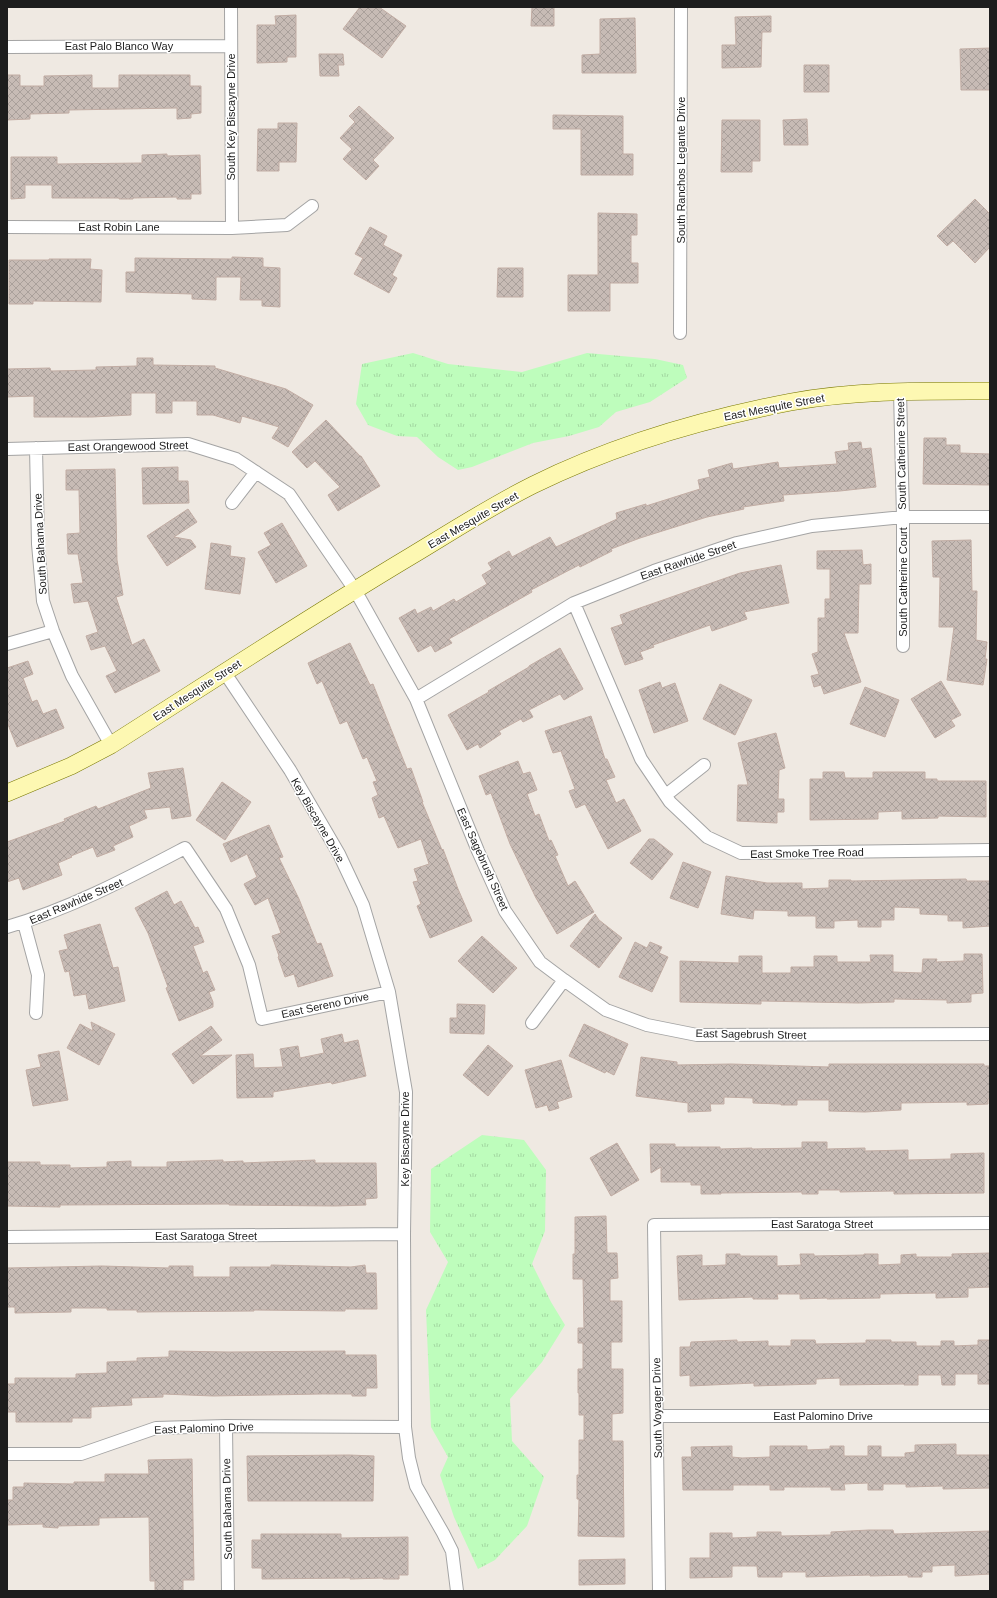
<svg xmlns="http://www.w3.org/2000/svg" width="997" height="1598" font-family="Arial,sans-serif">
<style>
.park{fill:url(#park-tufts)}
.building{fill:url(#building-cross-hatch);stroke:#c2ada4}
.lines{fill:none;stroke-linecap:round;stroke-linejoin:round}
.street-casing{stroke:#a4a4a4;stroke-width:14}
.secondary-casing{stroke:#787700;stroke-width:18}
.street{stroke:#fff;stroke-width:12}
.secondary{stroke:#fdf8b2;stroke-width:17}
.labels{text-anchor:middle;stroke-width:3;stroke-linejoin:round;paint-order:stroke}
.street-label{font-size:11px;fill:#1d1d1d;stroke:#fff}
</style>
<defs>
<pattern id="park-tufts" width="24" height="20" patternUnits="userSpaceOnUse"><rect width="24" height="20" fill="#befdbc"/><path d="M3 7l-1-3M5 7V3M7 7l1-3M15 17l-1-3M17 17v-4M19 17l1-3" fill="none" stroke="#a3d8a1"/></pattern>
<pattern id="building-cross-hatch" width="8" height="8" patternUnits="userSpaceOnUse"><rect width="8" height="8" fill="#c7bbb5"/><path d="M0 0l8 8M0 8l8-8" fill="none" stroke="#aaa09b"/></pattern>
</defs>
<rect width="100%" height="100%" fill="#efe9e2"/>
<path class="park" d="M413 353 448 364 522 372 587 353 655 359 683 365 687 378 650 402 616 412 599 427 569 436 533 443 472 467 458 470 438 457 417 437 397 436 368 425 356 404 362 364Z
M482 1135 524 1140 546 1170 545 1231 532 1264 551 1302 565 1325 542 1362 510 1399 512 1441 544 1477 527 1526 495 1560 478 1569 454 1517 440 1475 448 1457 431 1427 426 1310 448 1262 430 1232 431 1169Z"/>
<path class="building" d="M360 7H379L406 26 382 58 343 29Z
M532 7H554V26H531Z
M296 15V57H287V62L257 63V25H276L275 16Z
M771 16V32H762L761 67 722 68V45H736L735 17Z
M635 18 636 73H582V55L600 54V19Z
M990 48V90H961L960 49Z
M319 54H343L344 65H338L339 76H320Z
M804 65H829V92H804Z
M7 75H20V86H44V76L92 75V88H119V75H190V86H201V113L191 114V118L177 119V108L69 110V113L30 114V119L7 120Z
M359 106 394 138 373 160 379 166 366 180 343 159 352 149 340 138 355 122 349 116Z
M553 115 623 116V154H633V175H581V129H553Z
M807 119 808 145H784L783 120Z
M722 120H760V161H752V172H721Z
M278 123H297L296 162H279V171H257L258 129H278Z
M167 154V156L200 155 201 194H191V199H177V197L133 198V199H119V198H52V185H25V198L11 199V157H57V164L142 163V155Z
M975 199 990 214V247L975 263 953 241 947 246 937 236Z
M598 213 637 214V235H631V263H638V283H610V311H568V275H598Z
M370 227 387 236 383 245 402 255 392 275 397 278 389 293 354 274 363 258 355 254Z
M232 257 263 258V267L280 268V307L262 306V300H240L241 277H216V300L192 299V294L126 292V272H135V258L232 259Z
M49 259H91L90 269 102 270 101 302 33 301V304H9V260H49Z
M498 268H523V297H497Z
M137 358H153V365L215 366V368L286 389 313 405 288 447 272 438 279 427 242 416 240 423 213 415H197V401H172V413H156V393H131V415L92 417H34V396L7 397V369L50 368 51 371 96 370V367L137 366Z
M326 420 360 456H361L380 486 338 511 328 495 340 487 315 461 307 468 292 452Z
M924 438H946V445H960V453L990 454V485L923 484Z
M861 442 862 449 871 448 876 487 840 491 783 495 784 501 743 507 744 509 707 517 640 538 611 549 612 551 580 567 579 565 531 590 532 592 449 639 452 643 435 652 431 645 418 652 399 618 415 609 417 614 431 607 433 611 454 599 456 602 487 584 482 575 492 569 488 563 509 551 512 557 550 537 556 547 617 519 616 513 646 504V506L700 489 698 480 710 477 708 470 732 463 733 469 778 462 779 468 837 464 835 452 849 450 848 443Z
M178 467V481H188L189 503 143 504 142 468Z
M115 469 117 560 123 595 116 597 132 645 144 639 160 671 115 693 106 676 117 671 105 646 91 650 86 636 98 632 88 601 74 603 71 584 83 583 78 554H68L67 534 80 533 79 490H66V470Z
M188 509 197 522 174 537 191 540 196 547 167 566 147 536Z
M282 523 307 566 276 583 258 552 271 545 264 533Z
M971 540 972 591H977L976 640 987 642 985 659H987L983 685 947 680 954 627H939L940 577H933L932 541Z
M211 543 231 546 230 556 245 558 240 594 205 589Z
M862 550 863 565 871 564V584H859L858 633H844L861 682 824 694 821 685 814 687 811 676 819 674 812 654 818 652V618H825V599H830V569H817V551Z
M781 565 789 603 744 612 747 619 712 631 710 625 653 645 654 647 640 652 643 659 625 665 611 628 623 624 620 615 740 573Z
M350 643 370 685 373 684 407 769 411 768 423 802H422L442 850 443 849 458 889 472 921 430 938 417 906 421 904 413 882 418 881 414 869 429 864 421 839 398 848 384 816 379 818 372 798 378 795 373 782 377 781 367 757 363 759 347 721 340 724 322 681 317 684 308 663Z
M560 648 583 689 564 700 560 694 529 710 533 717 523 722 521 719 499 731 501 734 480 748 478 744 467 750 448 715 489 692 488 691 529 667V666Z
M28 661 33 674 23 678 32 702 37 700 43 714 56 709 64 728 17 747 7 722V668Z
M941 681 961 715 951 720 955 726 935 738 911 699Z
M660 682 662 688 675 683 688 721 654 733 639 690Z
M720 684 752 700 735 735 703 719Z
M865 687 899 700 885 737 850 724Z
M591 716 605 759H607L615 777 606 780 616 803 624 799 641 831 608 849 585 804 576 808 569 791 575 789 561 751 553 753 545 731Z
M776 733 785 768 779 770 778 799H784V812H777V823L737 821 738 785H748L738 743Z
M518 761 523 774 530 772 537 790 527 794 535 816 539 814 549 841 551 840 558 855 555 856 568 886 575 881 594 912 557 934 536 898 510 844 491 793 486 795 479 776Z
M183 768 191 816 172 819 170 807 144 810 147 818 129 826 133 837 113 846 115 850 97 857 93 847 71 856 72 857 58 863 62 875 23 890 19 878 7 882V842L65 821 64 819 96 806 98 809 151 788 148 773Z
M823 772H844L845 778H873V772H925V779H937V781H986V817L938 816V818L902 819V811L878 812V819L810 820V779H823Z
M222 782 251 802 225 840 196 820Z
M269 825 283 857 279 858 299 899 317 944 321 943 333 976 298 987 294 974 285 977 278 957 279 956 272 936 281 933 268 898 255 905 244 884 257 877 247 854 231 862 223 844Z
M649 839H654L673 854 652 880 630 863Z
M683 862 711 872 698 908 670 898Z
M726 876 767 883H802V889L829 888V880H851V881L966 879 967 881H990V926L963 928V921H948V915L920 914V908L894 907V920H881V927H858V920L834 921V928H816V916H788V911L754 910 753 919 721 914Z
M167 891 174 905 181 901 195 928 198 927 204 942 193 946 203 973 207 971 215 990 209 992 213 1002V1007L179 1021 166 988 168 987 148 933 135 908Z
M595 914 599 920 622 938 599 968 570 946Z
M100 924 113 968 118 967 125 1001 89 1009 86 994 74 996 69 971 65 972 59 951 68 949 64 935Z
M482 936 517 968 493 993 458 961Z
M635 942 647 948 650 942 662 947 659 953 668 957 652 992 619 977Z
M964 954H982L983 993 971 994V1002L947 1003V1000L894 999V1002L858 1003 761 1001V1004L680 1002V961L739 963V956H762V973H791V967H814V956H837V962H871L870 955H893V972L922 973 923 959H937L936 962 964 961Z
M457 1004 485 1005 484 1034 450 1033V1018H457Z
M91 1022 115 1034 99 1065 67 1048 80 1024 93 1031Z
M584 1024 628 1044 614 1075 606 1071 605 1073 569 1056Z
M211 1026 222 1040 200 1056 232 1055 193 1084 172 1054Z
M342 1034 344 1043 358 1040 366 1076 332 1084 331 1082 273 1092V1097L237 1098 236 1055 253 1054 254 1068 283 1067 280 1049 298 1046 300 1058 324 1053 321 1039Z
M488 1045 513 1066 488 1096 463 1075Z
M59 1051 68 1100 33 1106 26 1070 41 1067 38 1055Z
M641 1057 677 1062V1065L731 1064 829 1067V1064H984V1066H990V1099H988V1104L967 1105V1102L901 1103V1110L865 1112 829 1111V1100H797V1105H781V1104L753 1103V1098L724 1097V1104H710L711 1111 688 1112V1103L636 1096Z
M561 1060 572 1097 557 1102 559 1108 549 1111 547 1105 536 1108 525 1070Z
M802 1142H827V1149L865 1148V1151L908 1150V1160L951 1159V1154L984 1153V1193L894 1194V1191L840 1192V1190H818V1194H802V1192L721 1193V1194H701V1185H691V1182H661V1167L651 1173 650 1144H675V1147H720V1149L752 1148V1149L802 1148Z
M617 1143 639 1180 611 1196 590 1158Z
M223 1160V1162L243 1161V1163L315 1160V1163H376L377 1198 365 1199 366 1205 335 1206 229 1205V1204L60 1205V1207L7 1206V1162H40V1165H70V1168L107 1167V1162L131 1161V1167H167V1162Z
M606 1216 607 1253H617L618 1278 610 1279V1301H622V1342H611V1369H623V1413L612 1414V1441H623L624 1537 578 1536 579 1499H577V1475H579V1440H584V1415H579V1393H578V1369H583V1343H578V1328H584L583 1279H573V1254H575V1217Z
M990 1253V1287L968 1288V1297L936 1298V1293L880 1294V1298L827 1299V1298L800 1299V1294H777L778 1299H753V1297L679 1300 677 1256 702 1255V1266L726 1265V1254H740V1256H777V1266L801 1265 800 1254H814V1256L864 1255V1254H878V1265L901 1264V1255L916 1254V1257H952V1254Z
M271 1265 351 1267 365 1265 366 1273H376L377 1309H345V1311L254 1310V1311L137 1312V1310H107V1308H71V1312L15 1313V1307H7V1268L102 1266 169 1268V1266H193V1277H230V1267H271Z
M737 1340V1342L768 1341V1346H791V1340H815L816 1344 866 1343V1340H891V1342H916V1346H941V1341H954V1346L978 1345V1340H990V1384H978V1374H955V1385H942L941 1375H918V1385H904V1384L840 1385V1378L816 1379V1384L754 1386V1383L690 1386V1375L680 1376V1347H690L691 1342Z
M169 1351 229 1352 345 1351V1355H376L377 1388H366V1396H352V1394H321L213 1396 163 1394V1397L131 1398 132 1405 91 1407V1418H72V1422H16V1412H7V1384H15V1378H76V1374L107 1373V1362L137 1361V1358L169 1357Z
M956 1444V1455H990V1488L943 1489V1486L906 1487V1484H883V1490H868V1483L844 1484 845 1490H831V1487H784V1490H770V1485H733V1490H683L682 1457H692L691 1447 732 1446V1457L742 1458 770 1457V1446H807V1450L830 1449V1446H844V1456H868V1446H881V1457H905V1453L915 1452V1445Z
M349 1455 374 1456 373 1501H248L247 1456Z
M192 1459 194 1580H183V1591H155V1581H150L149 1517 99 1518V1525L58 1526V1528L43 1527V1524L7 1525V1500H13V1487H24V1483L74 1484V1482H105V1474H149L148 1460Z
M869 1530H893L894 1534 990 1531V1574L955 1576V1565L932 1566V1572H922V1577H908V1575L870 1576V1575L806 1577V1572H782V1577H758L757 1566H732V1577L690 1578V1558H710V1533H732V1538L757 1537V1532H781V1536L831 1535V1532Z
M261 1534H341V1538L408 1537V1575H399V1579H383V1578L350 1579V1578L262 1579V1568H252V1540H261Z
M625 1559V1584L579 1585V1560Z"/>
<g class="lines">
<g class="street-casing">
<path id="street" d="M231 7 232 228
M7 47 231 46
M7 227 232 228 287 225 312 206
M680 333 681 7
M900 391 903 517V646
M36 448 38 544 43 601 53 631 72 676 111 745
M7 449 188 444 236 459 289 494 355 590 416 699 478 851 505 911 540 962 564 980 606 1010 647 1025 697 1035 990 1034
M232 503 256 472
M574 603 641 759 670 802 707 837 741 853 990 850
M7 644 53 631
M225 673 290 770 339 854 363 905 389 992 406 1092 404 1234 405 1427 409 1458 416 1486 443 1533 452 1551 457 1591
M416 699 574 603 654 571 737 543 812 526 903 517H990
M666 795 704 765
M24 923 38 975 36 1013
M7 927C70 909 128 878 185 848L226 909 249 965 262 1019 389 992
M532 1023 564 980
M7 1237 404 1234
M657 1416H990
M226 1426 228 1591
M7 1454H81L156 1428 226 1426 405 1427
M659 1591 654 1225 990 1223"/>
</g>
<g class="secondary-casing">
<path id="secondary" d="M7 793 71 766 111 745C210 682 309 617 411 556 451 532 491 506 533 485 614 445 703 419 791 402 857 390 923 391 990 391"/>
</g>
<use href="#street" class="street"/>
<use href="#secondary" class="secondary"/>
</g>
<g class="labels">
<g class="street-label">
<text x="119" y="50">East Palo Blanco Way</text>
<text transform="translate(231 117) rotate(-90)" y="4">South Key Biscayne Drive</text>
<text transform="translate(681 170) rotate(-90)" y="4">South Ranchos Legante Drive</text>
<text x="119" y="231">East Robin Lane</text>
<text transform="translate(774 407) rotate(-11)" y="4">East Mesquite Street</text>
<text transform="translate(128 446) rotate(-1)" y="4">East Orangewood Street</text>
<text transform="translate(901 454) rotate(-91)" y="4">South Catherine Street</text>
<text transform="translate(473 520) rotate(-30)" y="4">East Mesquite Street</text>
<text transform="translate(40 544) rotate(-93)" y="4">South Bahama Drive</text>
<text transform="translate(688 560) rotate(-19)" y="4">East Rawhide Street</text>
<text transform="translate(903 582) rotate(-90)" y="4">South Catherine Court</text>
<text transform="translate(197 690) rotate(-33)" y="4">East Mesquite Street</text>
<text transform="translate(318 820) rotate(60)" y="4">Key Biscayne Drive</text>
<text transform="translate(807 853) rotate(-1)" y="4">East Smoke Tree Road</text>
<text transform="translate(483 859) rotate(66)" y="4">East Sagebrush Street</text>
<text transform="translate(76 901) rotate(-23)" y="4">East Rawhide Street</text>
<text transform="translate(325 1005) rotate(-12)" y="4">East Sereno Drive</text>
<text transform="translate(751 1034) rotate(1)" y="4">East Sagebrush Street</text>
<text transform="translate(405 1139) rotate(-90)" y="4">Key Biscayne Drive</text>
<text x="822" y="1228">East Saratoga Street</text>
<text x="206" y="1240">East Saratoga Street</text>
<text transform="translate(657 1408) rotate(-91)" y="4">South Voyager Drive</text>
<text x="823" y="1420">East Palomino Drive</text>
<text transform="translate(204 1428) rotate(-2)" y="4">East Palomino Drive</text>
<text transform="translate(227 1509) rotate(-91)" y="4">South Bahama Drive</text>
</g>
</g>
<rect width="997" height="1598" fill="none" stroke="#1d1d1d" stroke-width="16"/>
</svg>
